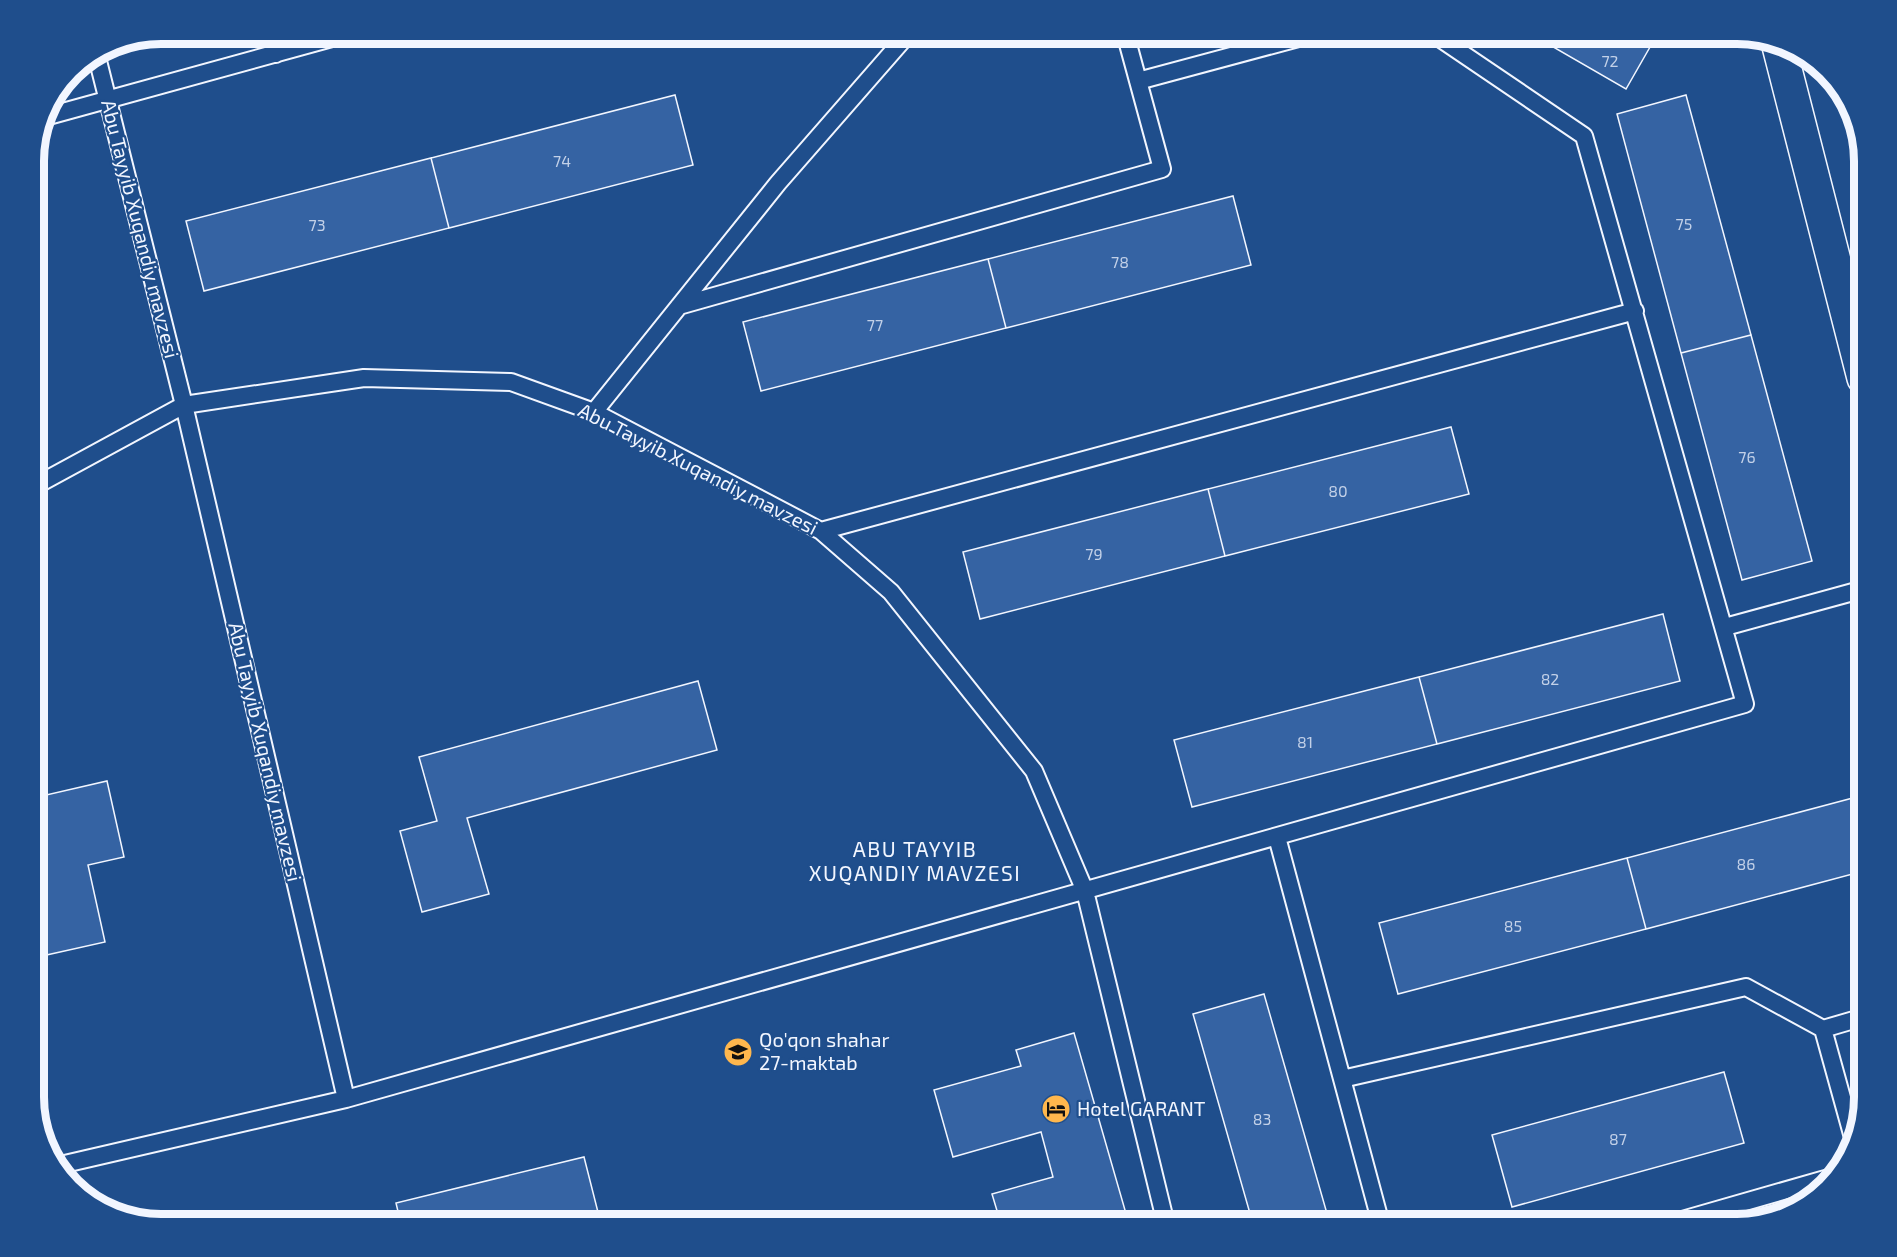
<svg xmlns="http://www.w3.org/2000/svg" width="1897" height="1257" font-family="'Exo 2',sans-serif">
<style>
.building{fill:#3563a3;stroke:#f2f6ff;stroke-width:1.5}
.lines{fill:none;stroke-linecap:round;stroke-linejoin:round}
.service-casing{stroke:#f2f6ff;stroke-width:20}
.tertiary-casing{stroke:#f2f6ff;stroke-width:36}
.service{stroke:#1f4e8c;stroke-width:16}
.tertiary{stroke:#1f4e8c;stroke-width:33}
.labels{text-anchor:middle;stroke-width:4.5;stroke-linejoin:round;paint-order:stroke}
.number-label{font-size:16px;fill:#c3d1e8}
.street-label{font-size:20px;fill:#f2f6ff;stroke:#1f4e8c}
.poi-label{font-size:20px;fill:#f2f6ff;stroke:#1f4e8c;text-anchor:start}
.neighbourhood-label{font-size:21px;letter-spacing:1.5px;fill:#f2f6ff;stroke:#1f4e8c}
.rim{fill:none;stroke:#f2f6ff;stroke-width:8}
</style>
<rect width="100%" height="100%" fill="#1f4e8c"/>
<path class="building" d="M1163 33H1189L1165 39Z
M1529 33H1658L1626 89Z
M675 95 693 165 449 228 431 158Z
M1686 95 1751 335 1681 353 1617 114Z
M431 158 449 228 204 291 186 221Z
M1233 196 1251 265 1006 328 988 259Z
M988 259 1006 328 761 391 743 322Z
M33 313 41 345 33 346Z
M1751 335 1812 561 1742 580 1681 353Z
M1451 427 1469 494 1225 556 1208 489Z
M1208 489 1225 556 980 619 963 552Z
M1663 614 1680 681 1437 744 1419 677Z
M1419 677 1437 744 1192 807 1174 740Z
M698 681 717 750 467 818 489 894 422 912 400 831 437 821 419 757Z
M107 781 124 857 88 865 105 942 33 958V878L47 875 33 816V798Z
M1864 795V871L1646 929 1627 858Z
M1627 858 1646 929 1398 994 1379 923Z
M1264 994 1330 1224H1253L1193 1014Z
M1074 1033 1129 1224H1001L992 1194 1053 1177 1041 1132 953 1157 934 1090 1021 1066 1016 1050Z
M1724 1072 1744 1143 1512 1207 1492 1135Z
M584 1157 601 1224H401L396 1203Z"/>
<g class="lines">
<g class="service-casing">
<path id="service" d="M270 33 276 54
M96 53 184 405 346 1099
M1138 81 1317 33
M41 118 350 33
M679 306 1162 169 1125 33
M594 412 778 183 909 33
M33 487 184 405 364 378 511 382 594 412 821 531 891 592 1034 771 1085 891 1166 1224
M821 531 1635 311
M1725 627 1864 589
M1277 837 1381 1224
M1823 1029 1852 1134
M1342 1079 1746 987 1823 1029 1864 1017
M56 1166 346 1099 1745 704 1584 136 1432 33
M1668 1224 1832 1177"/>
</g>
<g class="tertiary-casing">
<path id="tertiary" d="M1779 46 1864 378"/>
</g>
<use href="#service" class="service"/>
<use href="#tertiary" class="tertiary"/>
</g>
<defs>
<g id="school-disc" transform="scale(1.5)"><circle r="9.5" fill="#ffb74d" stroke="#1f4e8c"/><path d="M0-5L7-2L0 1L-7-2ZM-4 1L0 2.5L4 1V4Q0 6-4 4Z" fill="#111"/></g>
<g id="hotel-disc" transform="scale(1.5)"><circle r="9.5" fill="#ffb74d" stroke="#1f4e8c"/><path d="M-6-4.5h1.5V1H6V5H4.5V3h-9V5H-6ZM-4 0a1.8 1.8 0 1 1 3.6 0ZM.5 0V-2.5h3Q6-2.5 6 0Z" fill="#111"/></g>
</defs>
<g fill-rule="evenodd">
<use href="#school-disc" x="738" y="1052"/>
<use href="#hotel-disc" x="1056" y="1109"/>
</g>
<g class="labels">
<g class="number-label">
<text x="1610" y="67">72</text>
<text x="562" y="167">74</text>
<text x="1684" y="230">75</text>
<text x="317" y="231">73</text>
<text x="1120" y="268">78</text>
<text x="875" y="331">77</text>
<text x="1747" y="463">76</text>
<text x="1338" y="497">80</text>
<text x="1094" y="560">79</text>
<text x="1550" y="685">82</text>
<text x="1305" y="748">81</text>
<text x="1746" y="870">86</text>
<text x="1513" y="932">85</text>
<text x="1262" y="1125">83</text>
<text x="1618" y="1145">87</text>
</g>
<g class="street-label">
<text transform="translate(140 229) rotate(76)" y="7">Abu Tayyib Xuqandiy mavzesi</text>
<text transform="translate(698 469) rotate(27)" y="7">Abu Tayyib Xuqandiy mavzesi</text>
<text transform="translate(265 752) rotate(77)" y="7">Abu Tayyib Xuqandiy mavzesi</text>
</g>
<g class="poi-label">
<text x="759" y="1047">Qo'qon shahar<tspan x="759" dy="23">27-maktab</tspan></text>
<text x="1077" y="1116">Hotel GARANT</text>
</g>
<g class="neighbourhood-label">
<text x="915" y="857">ABU TAYYIB<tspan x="915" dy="24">XUQANDIY MAVZESI</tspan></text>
</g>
</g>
<path d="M0 0H1897V1257H0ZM161 44H1737A117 117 0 0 1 1854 161V1097A117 117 0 0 1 1737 1214H161A117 117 0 0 1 44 1097V161A117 117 0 0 1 161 44Z" fill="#1f4e8c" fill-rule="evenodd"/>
<path class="rim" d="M161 44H1737A117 117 0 0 1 1854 161V1097A117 117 0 0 1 1737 1214H161A117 117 0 0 1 44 1097V161A117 117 0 0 1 161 44Z"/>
</svg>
